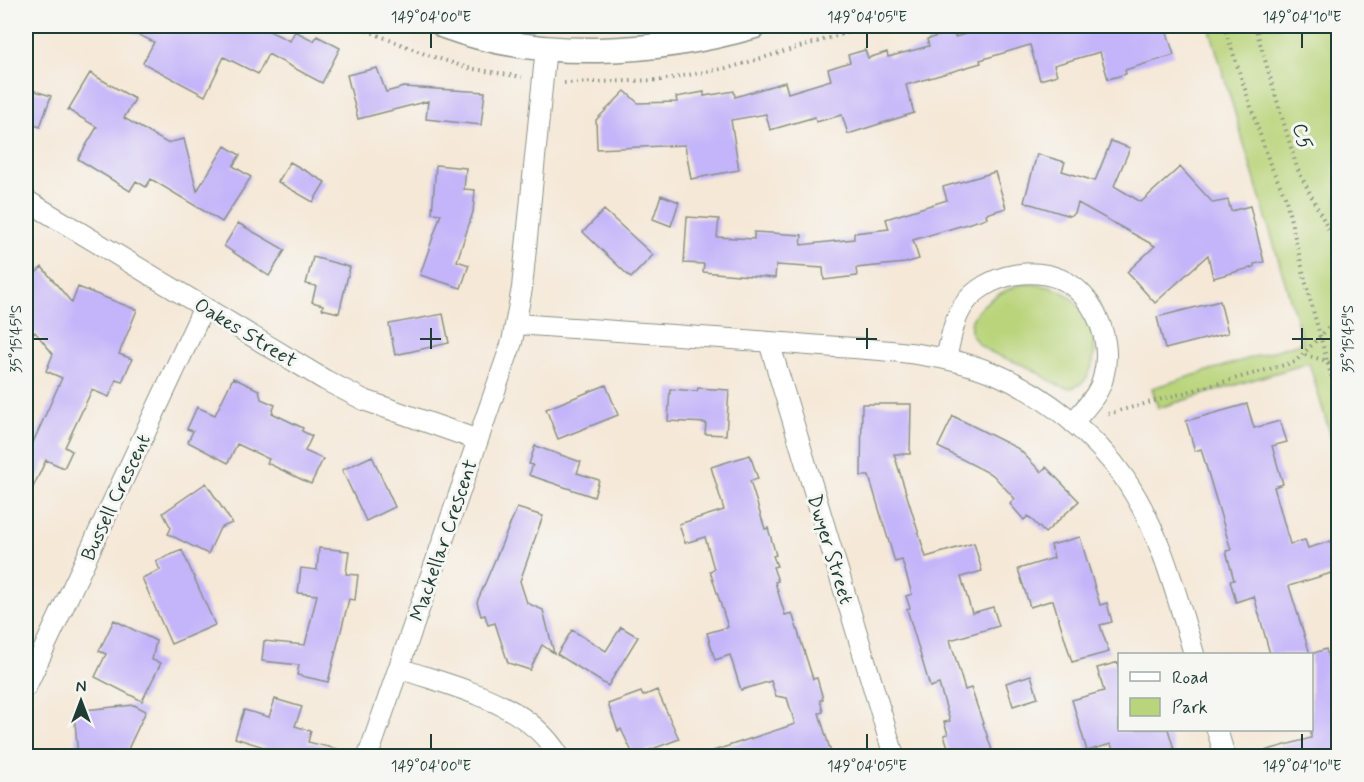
<svg xmlns="http://www.w3.org/2000/svg" width="1364" height="782" font-family="Mynerve,sans-serif">
<style>
.green{fill:#b9d47a;stroke:#6c8857;stroke-width:1.5}
.building{fill:#c4b4f9}
.lines{fill:none;stroke-linecap:round;stroke-linejoin:round}
.minor-casing{stroke:#8a9286;stroke-width:22}
.tertiary-casing{stroke:#8a9286;stroke-width:27}
.path{stroke:#8a9286;stroke-width:4;stroke-dasharray:1.5 4.5;stroke-linecap:butt}
.minor{stroke:#fff;stroke-width:20}
.tertiary{stroke:#fff;stroke-width:24}
.ticks{fill:none;stroke:#1f3d34;stroke-width:2}
.labels{text-anchor:middle;stroke-width:6;stroke-linejoin:round;paint-order:stroke}
.street-label{font-size:20px;fill:#1f3d34;stroke:#f6f6f2}
.neatline{fill:none;stroke:#1f3d34;stroke-width:2}
.ticks-label{font-size:15px;text-anchor:middle;fill:#1f3d34}
</style>
<rect width="100%" height="100%" fill="#f6f6f2"/>
<filter id="ink" filterUnits="userSpaceOnUse"><feTurbulence type="fractalNoise" baseFrequency=".0167" numOctaves="2"/><feDisplacementMap in="SourceGraphic" scale="12" xChannelSelector="R" yChannelSelector="G"/><feConvolveMatrix kernelMatrix="1 2 1 2 8 2 1 2 1" color-interpolation-filters="sRGB"/></filter>
<filter id="wash" filterUnits="userSpaceOnUse"><feTurbulence type="fractalNoise" baseFrequency=".008" numOctaves="4" result="noise"/><feDisplacementMap in="SourceGraphic" scale="24" xChannelSelector="R" yChannelSelector="G"/><feGaussianBlur stdDeviation="1.35" result="paint"/><feColorMatrix in="noise" values="0 0 0 0 0 0 0 0 0 0 0 0 0 0 0 0 0 1.4 0 .05"/><feComposite in="paint" operator="in"/></filter>
<g filter="url(#wash)">
<rect width="100%" height="100%" fill="#f5e8d7"/>
<path class="green" d="M1209 26H1338V460L1309 363 1158 408 1152 388 1303 342Z
M1024 284C1035 284 1045 285 1056 289 1089 302 1105 345 1087 377 1084 382 1076 388 1069 388 1056 387 1043 375 1032 369 1016 361 992 356 979 344 950 317 1004 288 1024 284Z"/>
<g id="blocks">
<path class="building" d="M120 26H259L290 41 295 31 314 41 317 36 340 48 322 83 268 54 258 74 224 57 205 96 143 63 154 42Z
M992 26H1165L1174 55 1125 70 1126 74 1108 79 1100 52 1054 65 1057 75 1040 80 1030 45 980 60 981 63 906 85 914 113 848 134 842 115 816 122 815 117 770 130 766 114 731 120 739 170 691 179 685 145 597 149 596 120 625 91 638 103 677 102 676 97 704 92V96L734 91 735 97 785 82 788 93 831 80 828 69 850 62 848 55 865 50 868 58 887 52 888 57 929 46 927 39 953 32 955 37Z
M377 68 386 92 404 87 485 92 481 125 426 119 428 101 358 119 347 75Z
M90 73 135 99 124 118 167 143 184 139 197 191 225 146 240 155 233 166 251 177 222 222 151 179 146 187 136 181 130 191 78 159 97 127 68 110Z
M26 88 51 96 40 127 26 122Z
M1111 141 1130 148 1114 186 1141 202 1180 167 1213 203 1228 200 1231 211 1250 206 1264 262 1254 264V267L1213 278 1208 255 1155 303 1127 272 1155 246 1078 203 1075 213 1070 216 1024 202 1037 154 1065 162 1062 171 1095 181Z
M290 162 325 182 313 202 278 182Z
M436 165 466 168 464 189 475 190 473 212 457 261 469 265 461 288 420 275 441 214 432 213Z
M995 172 1006 208 986 214 987 218 913 240 919 259 905 263 856 268 857 276 824 280 823 268 776 265 775 278 703 272 704 264 684 263 687 217 719 219 717 237 754 239V232L802 235 801 245 854 239V233L889 229 886 219 947 200 943 187Z
M661 195 679 202 671 226 653 219Z
M604 210 653 255 631 278 583 232Z
M238 223 285 250 269 276 224 246Z
M313 257 350 267 339 313 322 309 323 305 312 302 316 286 306 284Z
M42 267 72 303 78 287 137 310 119 354 132 359 122 382 116 380 109 397 92 390 65 447 72 451 64 468 46 460 26 502V458L62 378 46 371 53 354 35 332 26 340V282Z
M1220 301 1228 333 1165 349 1157 317Z
M443 314 449 343 395 355 389 324Z
M233 378 259 390 261 399 275 405 272 413 303 428 302 431 312 436 305 451 323 459 311 484 267 463 269 459 237 444 228 463 188 442 193 431 187 429 197 407 215 415Z
M606 385 618 415 558 439 546 409Z
M698 388 729 390 726 435 705 434 706 423 668 421 670 389 697 391Z
M862 404H911L910 454H894L926 557 974 543 982 571 961 577 972 613 993 607 999 626 950 640 965 690 971 688 994 756H951L944 735 948 734 944 722 950 721 939 684 930 687 907 609 910 608 906 596 912 594 902 560 895 562 869 476H861Z
M1247 404 1254 428 1280 421 1287 442 1272 446 1283 484 1274 487 1290 544 1305 540 1308 548 1338 539V571L1289 586 1310 654H1270L1254 596 1236 602 1230 581 1234 580 1226 551 1231 550 1201 449 1195 451 1186 421Z
M953 416 1019 449 1041 472 1046 467 1079 501 1045 533 1028 516 1024 520 1010 504 1015 499 993 475 938 447Z
M535 446 581 462 577 473 599 480 594 497 529 475 533 465 529 464Z
M750 455 758 479 750 481 765 529 768 528 776 555 773 556 777 566 773 567 778 581 775 582 785 615 792 613 813 679 817 678 823 699 820 700 823 712 819 713 832 756H708L707 753 795 724 787 698 776 696 771 681 741 690 730 655 715 660 707 633 728 627 710 571 714 569 705 537 685 543 679 524 724 510 711 467Z
M372 456 395 507 366 521 342 470Z
M206 483 232 523 220 528 208 554 168 534 171 528 163 513Z
M517 508 543 516 520 581 527 603 543 610 554 653 542 645 530 670 508 663 495 623 488 625 485 615 481 616 477 602Z
M1080 537 1100 605 1107 603 1112 622 1100 625 1109 652 1072 662 1053 600 1030 607 1018 569 1054 558 1051 545Z
M319 548 349 551 346 574 358 575 355 600 349 599 328 682 297 675 299 665 262 661 264 641 305 645 317 595 298 593 301 568 317 570Z
M182 550 215 625 171 644 142 578 160 570 156 561Z
M114 620 156 641 152 660 161 663 142 701 95 677 106 654 99 651Z
M621 627 638 637 608 686 557 654 572 630 606 651Z
M1326 649 1338 691V756H1264V751L1311 738V654Z
M1119 662V729H1168L1176 756H1115L1111 744 1087 751 1072 700 1104 691 1097 668Z
M1031 675 1038 698 1013 706 1006 683Z
M657 690 679 739 634 756 621 729 618 731 608 704 641 692 643 696Z
M275 699 302 707 295 726 311 731 308 742 341 750 340 756H293L235 738 244 710 269 717Z
M134 705 146 711 129 747 130 756H78L74 711Z"/>
</g>
</g>
<g filter="url(#ink)">
<use href="#blocks" fill-opacity="0" stroke="#8a9286" stroke-width="1.5"/>
<g class="lines">
<g class="minor-casing">
<path id="minor" d="M26 200 325 380 364 400 478 440
M516 324C614 331 712 337 809 345 872 350 937 350 996 374 1045 395 1095 435 1125 479 1161 533 1176 593 1194 654
M769 342 894 756
M946 359C950 342 953 321 963 306 984 273 1042 262 1074 287 1100 308 1112 346 1103 378 1099 395 1083 410 1073 423
M399 668C455 688 526 701 559 756
M26 687 204 307
M1217 730 1225 756
M368 756 512 342 522 288 546 47"/>
</g>
<g class="tertiary-casing">
<path id="tertiary" d="M444 26C541 62 657 54 755 26"/>
</g>
<path class="path" d="M356 26 425 54 468 68 522 77
M1224 26 1270 164 1285 196 1309 296 1338 400
M1255 26 1297 168 1338 248
M564 83 661 80 732 67 870 26
M1305 355 1327 361 1338 370
M1108 414 1295 362 1338 318"/>
<use href="#minor" class="minor"/>
<use href="#tertiary" class="tertiary"/>
</g>
</g>
<path class="ticks" d="M431 33V48M867 33V48M1302 33V48M431 328V349M867 328V349M1302 328V349M33 339H48M420 339H441M856 339H877M1292 339H1313M1316 339H1331M431 734V749M867 734V749M1302 734V749"/>
<g class="labels">
<g class="street-label">
<text transform="translate(1303 136) rotate(74)" y="7">C5</text>
<text transform="translate(246 332) rotate(31)" y="7">Oakes Street</text>
<text transform="translate(115 497) rotate(-65)" y="7">Bussell Crescent</text>
<text transform="translate(443 540) rotate(-71)" y="7">Mackellar Crescent</text>
<text transform="translate(831 549) rotate(73)" y="7">Dwyer Street</text>
</g>
</g>
<rect width="1364" height="782" fill="none" stroke="#f6f6f2" stroke-width="66"/>
<rect x="1118" y="653" width="195" height="78" fill="#f6f6f2" stroke="#a0aca6" stroke-width="1.5"/>
<rect x="1130" y="672" width="30" height="9" fill="#ffffff" stroke="#a0aca6" stroke-width="1.5"/>
<text x="1172" y="683" font-size="18" fill="#1f3d34">Road</text>
<rect x="1130" y="698" width="30" height="18" fill="#b9d47a" stroke="#a0aca6" stroke-width="1.5"/>
<text x="1172" y="713" font-size="18" fill="#1f3d34">Park</text>
<g transform="translate(81 701)" stroke="#f6f6f2" stroke-width="4.5" paint-order="stroke">
<path d="M0-4.5L10 22L0 15L-10 22Z" fill="#1f3d34"/>
<text y="-9" font-size="16" font-weight="bold" text-anchor="middle" fill="#1f3d34">N</text>
</g>
<rect x="33" y="33" width="1298" height="716" class="neatline"/>
<g class="ticks-label">
<text x="431" y="22">149°04'00"E</text>
<text x="867" y="22">149°04'05"E</text>
<text x="1302" y="22">149°04'10"E</text>
<text transform="translate(16 339) rotate(-90)" y="5">35°15'45"S</text>
<text transform="translate(1348 339) rotate(-90)" y="5">35°15'45"S</text>
<text x="431" y="771">149°04'00"E</text>
<text x="867" y="771">149°04'05"E</text>
<text x="1302" y="771">149°04'10"E</text>
</g>
</svg>
